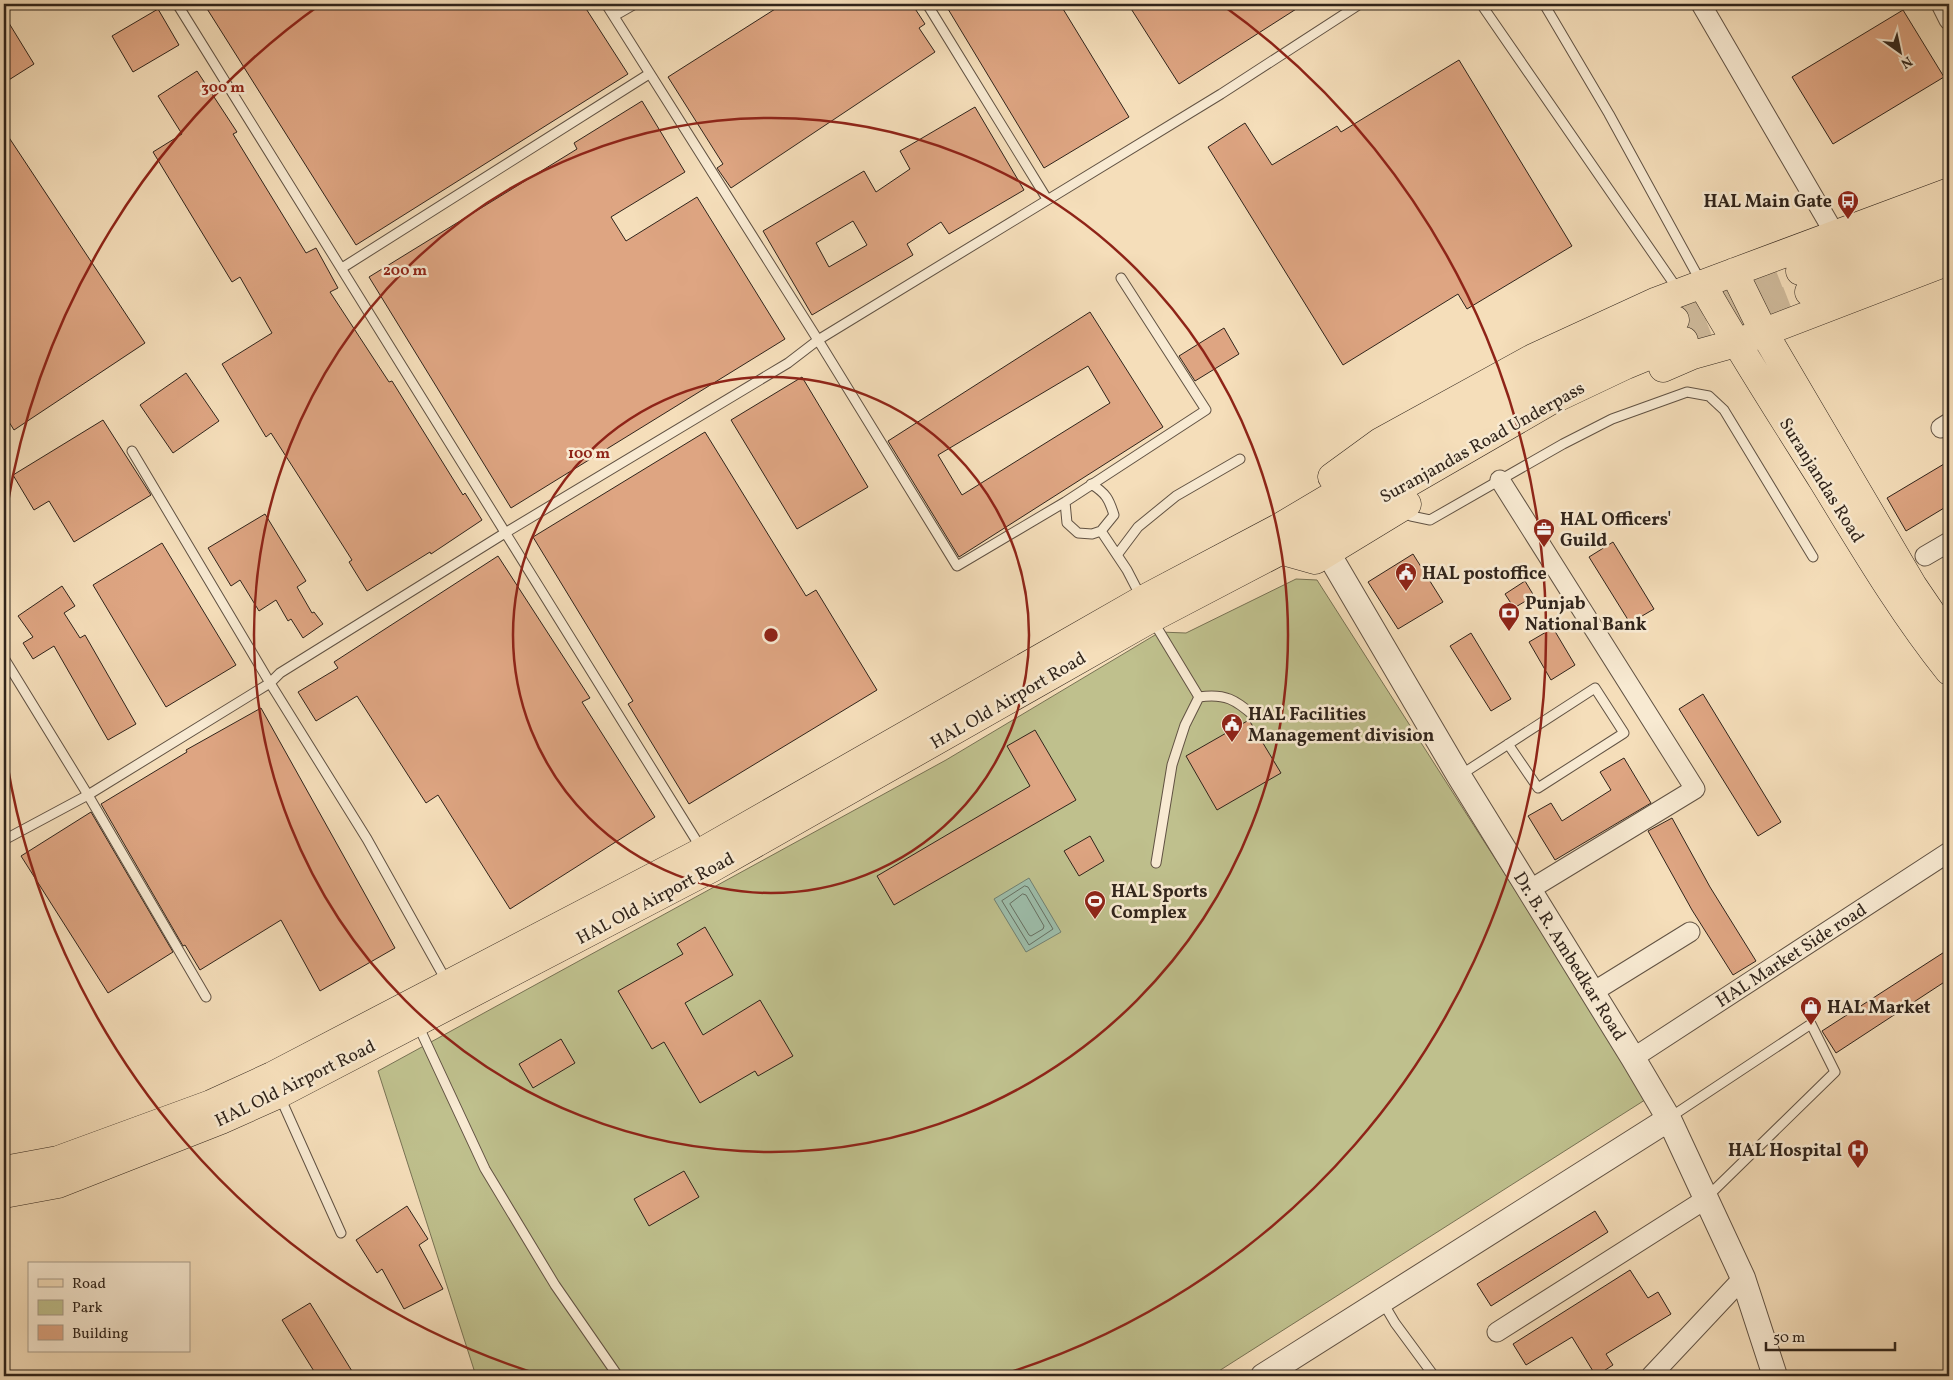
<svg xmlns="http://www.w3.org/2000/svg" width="1953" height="1380" font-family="Vollkorn,serif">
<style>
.green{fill:#bfc08d;stroke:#787254}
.water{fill:#9dbdaa;stroke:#718071}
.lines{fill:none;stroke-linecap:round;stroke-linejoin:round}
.shore{stroke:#667062;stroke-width:1}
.building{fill:#dea582;stroke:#30241b;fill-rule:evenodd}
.primary-tunnel{stroke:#ceb99a;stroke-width:28;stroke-dasharray:28 14;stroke-linecap:butt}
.service-casing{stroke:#615243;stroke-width:11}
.minor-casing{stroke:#615243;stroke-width:21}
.tertiary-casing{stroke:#615243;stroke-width:26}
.primary-casing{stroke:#30241b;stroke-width:29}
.service{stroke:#f8ead2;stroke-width:9}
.minor{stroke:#f8ead2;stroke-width:19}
.tertiary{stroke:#f8ead2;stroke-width:24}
.primary{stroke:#f5deba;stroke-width:28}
.ring{fill:none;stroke:#8f2418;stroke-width:2.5}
.labels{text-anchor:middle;stroke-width:5;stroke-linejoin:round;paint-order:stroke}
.poi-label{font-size:18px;font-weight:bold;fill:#30241b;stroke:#f8ead2;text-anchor:start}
.street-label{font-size:18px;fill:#30241b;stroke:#f8ead2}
.centre{fill:#8f2418;stroke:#f8ead2;stroke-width:2.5}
.ring-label{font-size:15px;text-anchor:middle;font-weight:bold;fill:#8f2418;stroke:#f8ead2;stroke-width:5;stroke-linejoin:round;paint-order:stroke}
</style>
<rect width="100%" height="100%" fill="#f5deba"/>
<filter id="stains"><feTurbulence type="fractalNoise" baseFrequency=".004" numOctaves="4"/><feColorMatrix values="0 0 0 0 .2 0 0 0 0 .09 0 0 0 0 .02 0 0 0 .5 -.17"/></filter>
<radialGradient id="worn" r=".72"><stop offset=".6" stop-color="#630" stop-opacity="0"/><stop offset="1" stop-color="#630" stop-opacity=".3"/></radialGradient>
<path class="green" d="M1296 579 1317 580 1648 1098 1211 1376H476L378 1071 946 760 1160 632 1186 633Z"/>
<path class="water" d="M1029 878 1061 932 1026 952 994 899Z"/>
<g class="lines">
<path class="shore" d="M1025 886 1028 887 1053 929 1029 945 1002 901Z
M1023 894 1026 895 1044 926 1043 929 1031 936 1029 935 1010 904Z"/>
</g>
<path class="building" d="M204 4H583L628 74 356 245Z
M783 4H912L925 24 919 28 935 52 731 188 717 168 723 164 668 77Z
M945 4H1060L1129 117 1044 168Z
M1128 4H1304L1179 84Z
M158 9 179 45 133 72 112 36Z
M1903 10 1944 77 1833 144 1792 77Z
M4 15 34 64 4 83Z
M1459 60 1572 246 1467 309 1458 294 1343 365 1208 147 1245 123 1272 165 1337 126 1341 132Z
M197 71 237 132 233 134 306 253 316 248 338 288 330 292 389 382 392 381 463 495 465 493 482 520 431 554 430 552 367 591 349 562 352 560 305 486 271 433 266 437 222 364 272 333 240 277 232 282 153 152 182 134 158 96Z
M642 101 685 172 611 217 626 241 697 197 785 339 511 508 369 277 577 149 574 143Z
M975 107 1024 190 949 234 941 222 907 244 913 255 812 315 763 231 864 171 876 192 910 169 900 151ZM853 221 867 245 829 267 816 243Z
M4 130 145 343 14 430 4 414Z
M1090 312 1163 427 959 557 888 441ZM1088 366 1110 403 962 495 938 455Z
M1224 328 1239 354 1195 381 1179 356Z
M186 373 219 421 173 453 140 405Z
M802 377 868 487 797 529 731 420Z
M103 420 151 495 74 542 49 501 34 510 13 475Z
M705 432 806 596 816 590 877 690 689 804 628 704 633 701 533 537Z
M1949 461V505L1906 531 1887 498Z
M265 514 306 581 297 587 312 613 314 612 323 624 303 638 291 619 288 621 276 600 259 611 240 580 231 586 208 548Z
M1613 542 1654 609 1630 623 1589 557Z
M162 543 236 665 166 707 93 585Z
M1413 554 1443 602 1398 629 1368 582Z
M498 556 590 698 582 702 655 817 510 909 438 795 426 803 357 696 316 721 298 692 338 668 334 662Z
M1525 581 1534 596 1514 608 1505 594Z
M62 586 75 606 64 613 80 638 85 635 136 724 108 740 54 646 33 659 23 643 33 637 18 616Z
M1553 628 1575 665 1551 680 1529 642Z
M1471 633 1511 699 1491 711 1450 646Z
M1703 694 1781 822 1758 836 1679 709Z
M261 708 395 948 320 991 281 920 200 970 185 945 183 946 101 804 187 752 186 750Z
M1249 720 1281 773 1217 810 1186 756Z
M1035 730 1076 800 894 905 877 876 1030 786 1007 746Z
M1624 758 1651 803 1555 860 1528 816 1551 803 1562 821 1611 790 1600 772Z
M91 812 173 952 108 993 21 856Z
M1672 818 1710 887 1756 961 1733 975 1692 910 1648 831Z
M1090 836 1104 861 1079 876 1064 851Z
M705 927 733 975 685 1003 703 1035 760 1000 793 1056 758 1076 755 1071 700 1103 664 1042 652 1049 618 991 683 954 677 944Z
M1949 949V979L1836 1053 1822 1031Z
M561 1039 575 1063 533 1088 519 1064Z
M684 1171 699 1197 649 1226 634 1199Z
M407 1206 428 1239 419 1245 443 1289 404 1309 382 1269 377 1273 356 1240Z
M1595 1211 1608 1232 1491 1306 1477 1284Z
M1630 1270 1648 1298 1658 1292 1671 1314 1606 1354 1613 1365 1596 1376 1572 1337 1526 1365 1513 1344Z
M310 1303 355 1376H317L282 1320Z"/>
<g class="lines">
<path class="primary-tunnel" d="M1675 320 1800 271
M1684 341 1809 292"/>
<g class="service-casing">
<path id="service" d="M606 4 818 340 957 566 1065 502 1206 410 1121 278
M927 4 1047 199
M1481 4 1672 281 1675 291
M1544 4 1609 114 1701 282
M179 7 701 848
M614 16 635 4
M342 268 649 74
M132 451 270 683 367 839 447 982
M1091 484C1106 493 1109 499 1114 515L1101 531 1127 570 1141 597
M1065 502 1067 523 1078 533 1092 534 1101 531
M1405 509 1411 516 1430 520 1563 444 1612 419 1687 392 1709 396 1724 410 1813 557
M1117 555 1138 527 1176 496 1240 459
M1153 621 1199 697 1185 725 1172 765 1156 863
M4 658 88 795 206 997
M1199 697C1225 693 1236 700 1254 716
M1459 776 1595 688 1624 733 1538 788 1508 744
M4 840 88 795 270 683 280 673 505 533 788 363 818 340 1221 94 1360 4
M417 1023 485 1169 555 1285 618 1376
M280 1097 341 1233
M1669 1118 1811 1024 1835 1072 1706 1198
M1382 1301 1395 1323 1434 1376"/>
</g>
<g class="minor-casing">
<path id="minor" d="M1701 4 1835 234
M1941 4 1949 20
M1941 428 1949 423
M1500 480 1695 789 1529 890
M1925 556 1949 542
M1593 992 1690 932
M1633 1058 1949 852
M1497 1332 1706 1199
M1651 1376 1743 1278"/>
</g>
<g class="tertiary-casing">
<path id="tertiary" d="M1328 553 1459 776 1633 1058 1669 1119 1743 1278 1775 1376
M1263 1376 1669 1119"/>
</g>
<g class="primary-casing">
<path id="primary" d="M1800 271 1949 214
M1734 272 1763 331 1913 586 1949 639
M1702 284C1740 351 1782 416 1823 481 1863 546 1901 611 1949 671
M1809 292 1949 238
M1663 368 1693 355 1736 343 1949 261
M1332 477 1380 442 1533 358 1657 301 1949 192
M1283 551 1315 560 1407 504
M4 1170 58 1160 211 1104 272 1076 703 851 1142 600 1280 527 1381 467 1465 419 1538 381 1615 345 1675 320
M4 1194 58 1184 221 1120 279 1094 712 868 1152 618 1391 493 1550 401 1626 365 1684 341"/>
</g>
<use href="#service" class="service"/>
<use href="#minor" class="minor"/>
<use href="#tertiary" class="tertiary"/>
<use href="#primary" class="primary"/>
</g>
<g class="ring">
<circle cx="771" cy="635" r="258"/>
<circle cx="771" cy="635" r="517"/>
<path d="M544 1376A775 775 0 0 1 5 750M5 520A775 775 0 0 1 321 4M1221 4A775 775 0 0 1 998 1376"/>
</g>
<defs>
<g id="bus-pin" transform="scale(1.125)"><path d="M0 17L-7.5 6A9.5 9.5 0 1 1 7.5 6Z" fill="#8f2418" stroke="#f8ead2"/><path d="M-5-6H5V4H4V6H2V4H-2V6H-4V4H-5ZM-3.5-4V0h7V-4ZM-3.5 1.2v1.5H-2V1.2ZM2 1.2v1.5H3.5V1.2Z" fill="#fff"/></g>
<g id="office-pin" transform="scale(1.125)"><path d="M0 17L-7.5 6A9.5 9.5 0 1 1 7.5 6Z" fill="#8f2418" stroke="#f8ead2"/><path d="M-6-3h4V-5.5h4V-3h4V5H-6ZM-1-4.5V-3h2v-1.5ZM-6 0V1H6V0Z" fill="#fff"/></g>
<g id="civic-pin" transform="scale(1.125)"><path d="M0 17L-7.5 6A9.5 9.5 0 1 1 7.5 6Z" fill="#8f2418" stroke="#f8ead2"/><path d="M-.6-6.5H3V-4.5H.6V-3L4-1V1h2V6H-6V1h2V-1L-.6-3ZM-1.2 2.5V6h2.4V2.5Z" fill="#fff"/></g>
<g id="bank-pin" transform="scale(1.125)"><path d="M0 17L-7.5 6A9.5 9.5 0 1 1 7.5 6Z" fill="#8f2418" stroke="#f8ead2"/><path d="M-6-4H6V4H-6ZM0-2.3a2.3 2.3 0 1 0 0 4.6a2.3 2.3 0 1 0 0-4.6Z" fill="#fff"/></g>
<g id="stadium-pin" transform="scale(1.125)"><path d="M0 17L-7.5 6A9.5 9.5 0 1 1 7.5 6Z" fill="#8f2418" stroke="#f8ead2"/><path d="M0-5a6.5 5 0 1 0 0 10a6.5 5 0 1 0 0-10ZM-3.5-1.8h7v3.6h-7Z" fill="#fff"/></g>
<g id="shop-pin" transform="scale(1.125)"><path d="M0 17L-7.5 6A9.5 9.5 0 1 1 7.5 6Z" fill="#8f2418" stroke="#f8ead2"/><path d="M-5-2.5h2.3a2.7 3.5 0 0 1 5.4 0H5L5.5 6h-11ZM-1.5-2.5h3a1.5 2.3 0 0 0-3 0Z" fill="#fff"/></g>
<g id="hospital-pin" transform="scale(1.125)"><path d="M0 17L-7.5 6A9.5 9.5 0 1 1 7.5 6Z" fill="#8f2418" stroke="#f8ead2"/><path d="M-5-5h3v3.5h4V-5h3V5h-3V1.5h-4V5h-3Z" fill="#fff"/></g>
</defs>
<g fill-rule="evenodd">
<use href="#bus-pin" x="1848" y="201"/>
<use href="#office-pin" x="1544" y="529"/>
<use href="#civic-pin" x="1406" y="573"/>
<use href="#bank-pin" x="1509" y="613"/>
<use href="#civic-pin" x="1232" y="724"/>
<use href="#stadium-pin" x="1095" y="901"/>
<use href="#shop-pin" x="1811" y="1007"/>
<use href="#hospital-pin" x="1858" y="1150"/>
</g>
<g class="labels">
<g class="poi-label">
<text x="1832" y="207" text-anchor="end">HAL Main Gate</text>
<text x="1560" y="525">HAL Officers'<tspan x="1560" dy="21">Guild</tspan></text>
<text x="1422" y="579">HAL postoffice</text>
<text x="1525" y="609">Punjab<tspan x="1525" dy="21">National Bank</tspan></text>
<text x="1248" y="720">HAL Facilities<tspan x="1248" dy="21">Management division</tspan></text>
<text x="1111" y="897">HAL Sports<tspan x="1111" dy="21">Complex</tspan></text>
<text x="1827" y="1013">HAL Market</text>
<text x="1842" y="1156" text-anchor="end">HAL Hospital</text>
</g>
<g class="street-label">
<text transform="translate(1482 442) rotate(-29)" y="6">Suranjandas Road Underpass</text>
<text transform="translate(1822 480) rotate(58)" y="6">Suranjandas Road</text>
<text transform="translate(1008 700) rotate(-30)" y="6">HAL Old Airport Road</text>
<text transform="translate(655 898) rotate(-28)" y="6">HAL Old Airport Road</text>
<text transform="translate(1791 955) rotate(-33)" y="6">HAL Market Side road</text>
<text transform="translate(1570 956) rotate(58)" y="6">Dr. B. R. Ambedkar Road</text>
<text transform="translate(295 1083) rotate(-26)" y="6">HAL Old Airport Road</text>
</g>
</g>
<circle cx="771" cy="635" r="8" class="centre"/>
<g class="ring-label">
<text x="223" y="92">300 m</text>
<text x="405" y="275">200 m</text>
<text x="589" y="458">100 m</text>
</g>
<rect width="1953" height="1380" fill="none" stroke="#f5deba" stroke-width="20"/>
<rect x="5" y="5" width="1943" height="1370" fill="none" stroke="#30241b" stroke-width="2.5"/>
<rect x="10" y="10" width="1933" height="1360" fill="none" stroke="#30241b"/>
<rect x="28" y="1262" width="162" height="90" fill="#f8ead2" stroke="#a89b89"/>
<rect x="38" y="1279" width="25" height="8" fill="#f5deba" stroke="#a89b89"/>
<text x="72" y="1288" font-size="15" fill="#30241b">Road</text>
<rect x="38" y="1300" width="25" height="15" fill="#bfc08d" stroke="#a89b89"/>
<text x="72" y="1312" font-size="15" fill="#30241b">Park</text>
<rect x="38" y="1325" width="25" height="15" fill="#dea582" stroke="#a89b89"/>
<text x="72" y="1338" font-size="15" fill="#30241b">Building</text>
<g transform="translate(1900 52) rotate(147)" stroke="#f8ead2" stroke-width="4" paint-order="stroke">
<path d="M0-4L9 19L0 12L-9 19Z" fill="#30241b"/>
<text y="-8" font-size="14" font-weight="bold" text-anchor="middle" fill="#30241b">N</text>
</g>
<path d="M1766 1342v8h129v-8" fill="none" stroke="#30241b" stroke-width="2.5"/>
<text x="1773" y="1342" font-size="15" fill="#30241b" stroke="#f8ead2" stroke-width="4" paint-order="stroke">50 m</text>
<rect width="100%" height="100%" filter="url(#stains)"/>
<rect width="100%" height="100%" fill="url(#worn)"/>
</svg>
